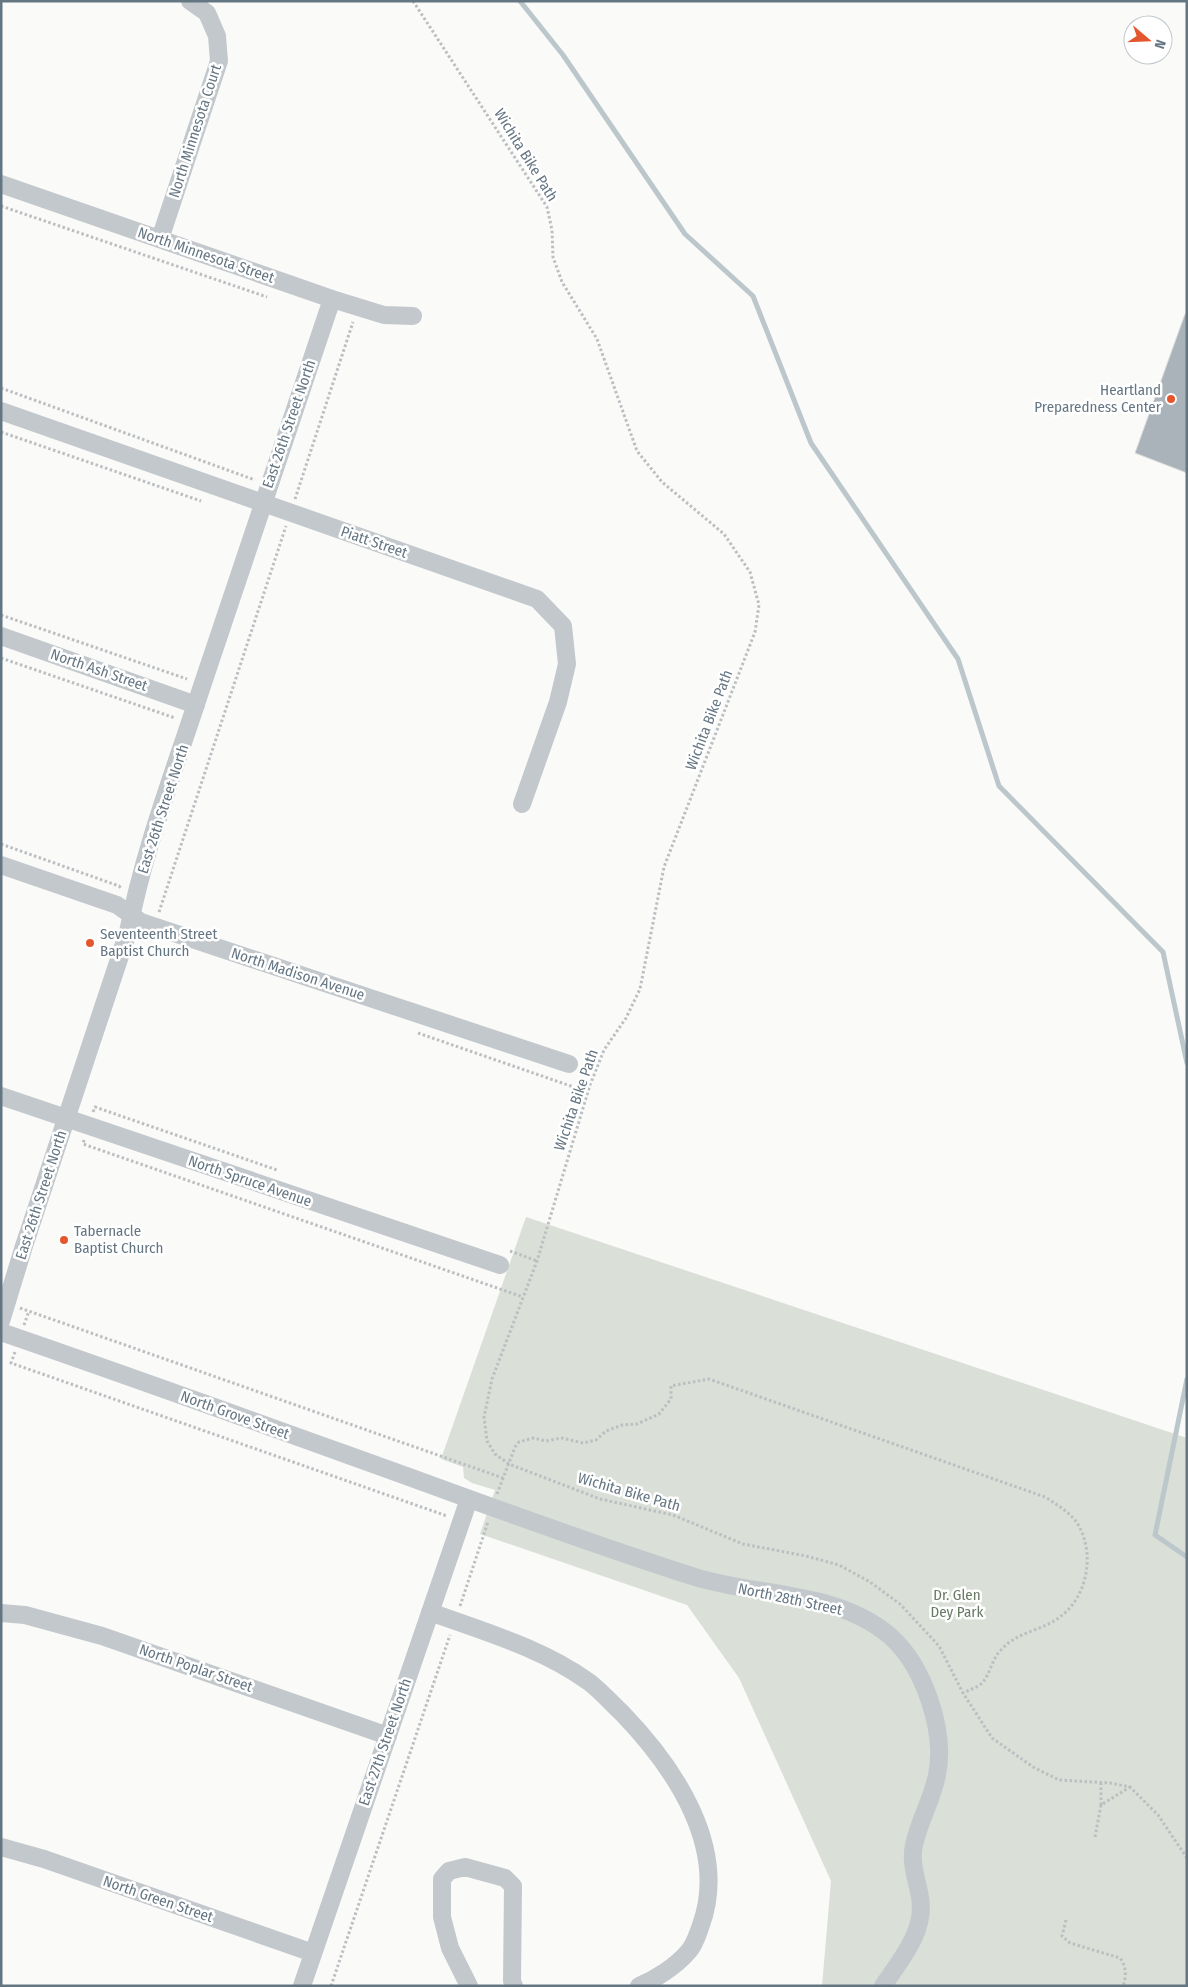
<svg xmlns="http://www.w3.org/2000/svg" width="1188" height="1987" font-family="'Fira Sans Condensed',sans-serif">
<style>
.green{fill:#dadfd7}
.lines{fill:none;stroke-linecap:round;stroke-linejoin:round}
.stream{stroke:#bbc7cb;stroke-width:5}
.building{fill:#aab3b9;stroke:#dcdcda}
.path{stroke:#bbbfc2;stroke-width:3;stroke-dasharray:2.5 2.5;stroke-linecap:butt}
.minor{stroke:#c3c8cc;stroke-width:18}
.poi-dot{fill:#e4572e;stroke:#fff;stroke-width:2}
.labels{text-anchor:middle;stroke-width:5;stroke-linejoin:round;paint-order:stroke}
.street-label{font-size:15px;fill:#657683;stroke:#fff}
.poi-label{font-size:15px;fill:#657683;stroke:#fff;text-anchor:start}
.park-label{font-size:15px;fill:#687a64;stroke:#fff}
</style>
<rect width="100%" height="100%" fill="#fafaf8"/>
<path class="green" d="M526 1217 1187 1438V1986H822L831 1881 739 1678 687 1605 480 1534 495 1490 472 1483 464 1478 463 1467 441 1459Z"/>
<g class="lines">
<path class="stream" d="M520 1 563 55 685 234 753 296 811 443 958 659 999 786 1163 952 1187 1063
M1187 1379 1155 1535 1187 1557"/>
</g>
<path class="building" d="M1185 314H1187V473L1135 453Z"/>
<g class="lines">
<path class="path" d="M413 1 547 207 552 230 553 257 562 282 597 339 637 451 662 482 724 534 750 572 759 605 755 632 664 867 640 989 626 1018 604 1050 590 1085 537 1261 492 1379 484 1417 487 1441 495 1454 509 1464 600 1499 673 1515 743 1544 806 1556 839 1565 870 1582 900 1604 939 1646 963 1693 992 1738 1033 1767 1059 1780 1110 1783 1130 1787 1158 1815 1187 1858
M1 206 267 297
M1 388 255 480
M1 432 201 501
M295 499 353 322
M1 615 187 679
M1 658 175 718
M1 844 119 886 122 889
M159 912 286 526
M418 1033 588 1092
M93 1112 95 1107 277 1170
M84 1140 83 1144 523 1297
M510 1251 537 1261
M20 1308 503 1478
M24 1325 29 1311
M15 1352 11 1363 447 1516
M497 1494 515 1447 519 1442 533 1438 546 1441 562 1438 583 1443 596 1440 606 1431 622 1425 637 1424 659 1414 671 1399V1386L709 1379 1045 1497C1056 1504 1066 1510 1075 1520 1096 1549 1089 1595 1061 1616 1043 1631 1018 1631 1002 1649 992 1658 991 1672 983 1682 979 1687 969 1690 963 1693
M460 1606 488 1522
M1101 1805V1783
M1095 1837 1101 1805 1130 1787
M1066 1920 1062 1936 1070 1943 1120 1958C1126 1966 1127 1976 1123 1986
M331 1986 450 1635"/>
<path class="minor" d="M1 184 332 299 384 315 413 316
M160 239 219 61 217 36 207 13 190 1
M1 411 537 599 563 626 567 664 558 702 522 804
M1 636 196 705
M1 865 117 905 141 922 569 1064
M1 1096 500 1265
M1 1321 24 1246 128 932C144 849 175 769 201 689 244 559 288 429 332 299
M1 1332C141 1380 281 1431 420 1481 511 1514 603 1548 695 1577 759 1597 836 1590 890 1636 924 1666 946 1731 937 1775 932 1800 919 1821 914 1845 910 1862 917 1880 920 1897 926 1931 901 1959 883 1986
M430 1612C485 1632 542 1648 589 1682 601 1691 611 1703 622 1713 674 1767 729 1847 701 1925 698 1933 695 1945 688 1952 676 1966 656 1979 639 1986
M1 1613 25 1615 102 1636 388 1736
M1 1847 44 1859 313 1953
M302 1986 469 1499
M469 1986 450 1948 442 1917V1879L449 1871 465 1867 505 1878 513 1886 512 1981 514 1986"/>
</g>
<g class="poi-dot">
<circle cx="1171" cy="399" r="5"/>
<circle cx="90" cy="943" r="5"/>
<circle cx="64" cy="1240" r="5"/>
</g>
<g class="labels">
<g class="street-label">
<text transform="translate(195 131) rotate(-72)" y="5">North Minnesota Court</text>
<text transform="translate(526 155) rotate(58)" y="5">Wichita Bike Path</text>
<text transform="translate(206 255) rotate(19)" y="5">North Minnesota Street</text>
<text transform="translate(289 424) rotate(-71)" y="5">East 26th Street North</text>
<text transform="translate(374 542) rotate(19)" y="5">Piatt Street</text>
<text transform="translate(99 670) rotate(19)" y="5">North Ash Street</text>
<text transform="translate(709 720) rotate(-69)" y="5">Wichita Bike Path</text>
<text transform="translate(163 809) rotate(-72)" y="5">East 26th Street North</text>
<text transform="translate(298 974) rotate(18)" y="5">North Madison Avenue</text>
<text transform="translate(576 1100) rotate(-71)" y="5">Wichita Bike Path</text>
<text transform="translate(250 1181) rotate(19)" y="5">North Spruce Avenue</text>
<text transform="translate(41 1195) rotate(-72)" y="5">East 26th Street North</text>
<text transform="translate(235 1415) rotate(20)" y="5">North Grove Street</text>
<text transform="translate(629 1492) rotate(16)" y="5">Wichita Bike Path</text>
<text transform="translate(790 1599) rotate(12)" y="5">North 28th Street</text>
<text transform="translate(196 1668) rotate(19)" y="5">North Poplar Street</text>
<text transform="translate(385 1742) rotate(-71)" y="5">East 27th Street North</text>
<text transform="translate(158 1899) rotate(19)" y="5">North Green Street</text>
</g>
<g class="poi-label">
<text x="1161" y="395" text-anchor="end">Heartland<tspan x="1161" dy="17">Preparedness Center</tspan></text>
<text x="100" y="939">Seventeenth Street<tspan x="100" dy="17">Baptist Church</tspan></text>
<text x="74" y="1236">Tabernacle<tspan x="74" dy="17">Baptist Church</tspan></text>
</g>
<g class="park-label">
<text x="957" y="1600">Dr. Glen<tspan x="957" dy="17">Dey Park</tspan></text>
</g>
</g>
<rect width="1188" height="1987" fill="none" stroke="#657683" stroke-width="5"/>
<g transform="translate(1148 40) rotate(109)"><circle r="24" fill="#ffffff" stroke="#c1c8cd"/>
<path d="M0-4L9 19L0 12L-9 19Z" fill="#e4572e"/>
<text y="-8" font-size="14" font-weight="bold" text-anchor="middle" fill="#657683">N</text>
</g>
</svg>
